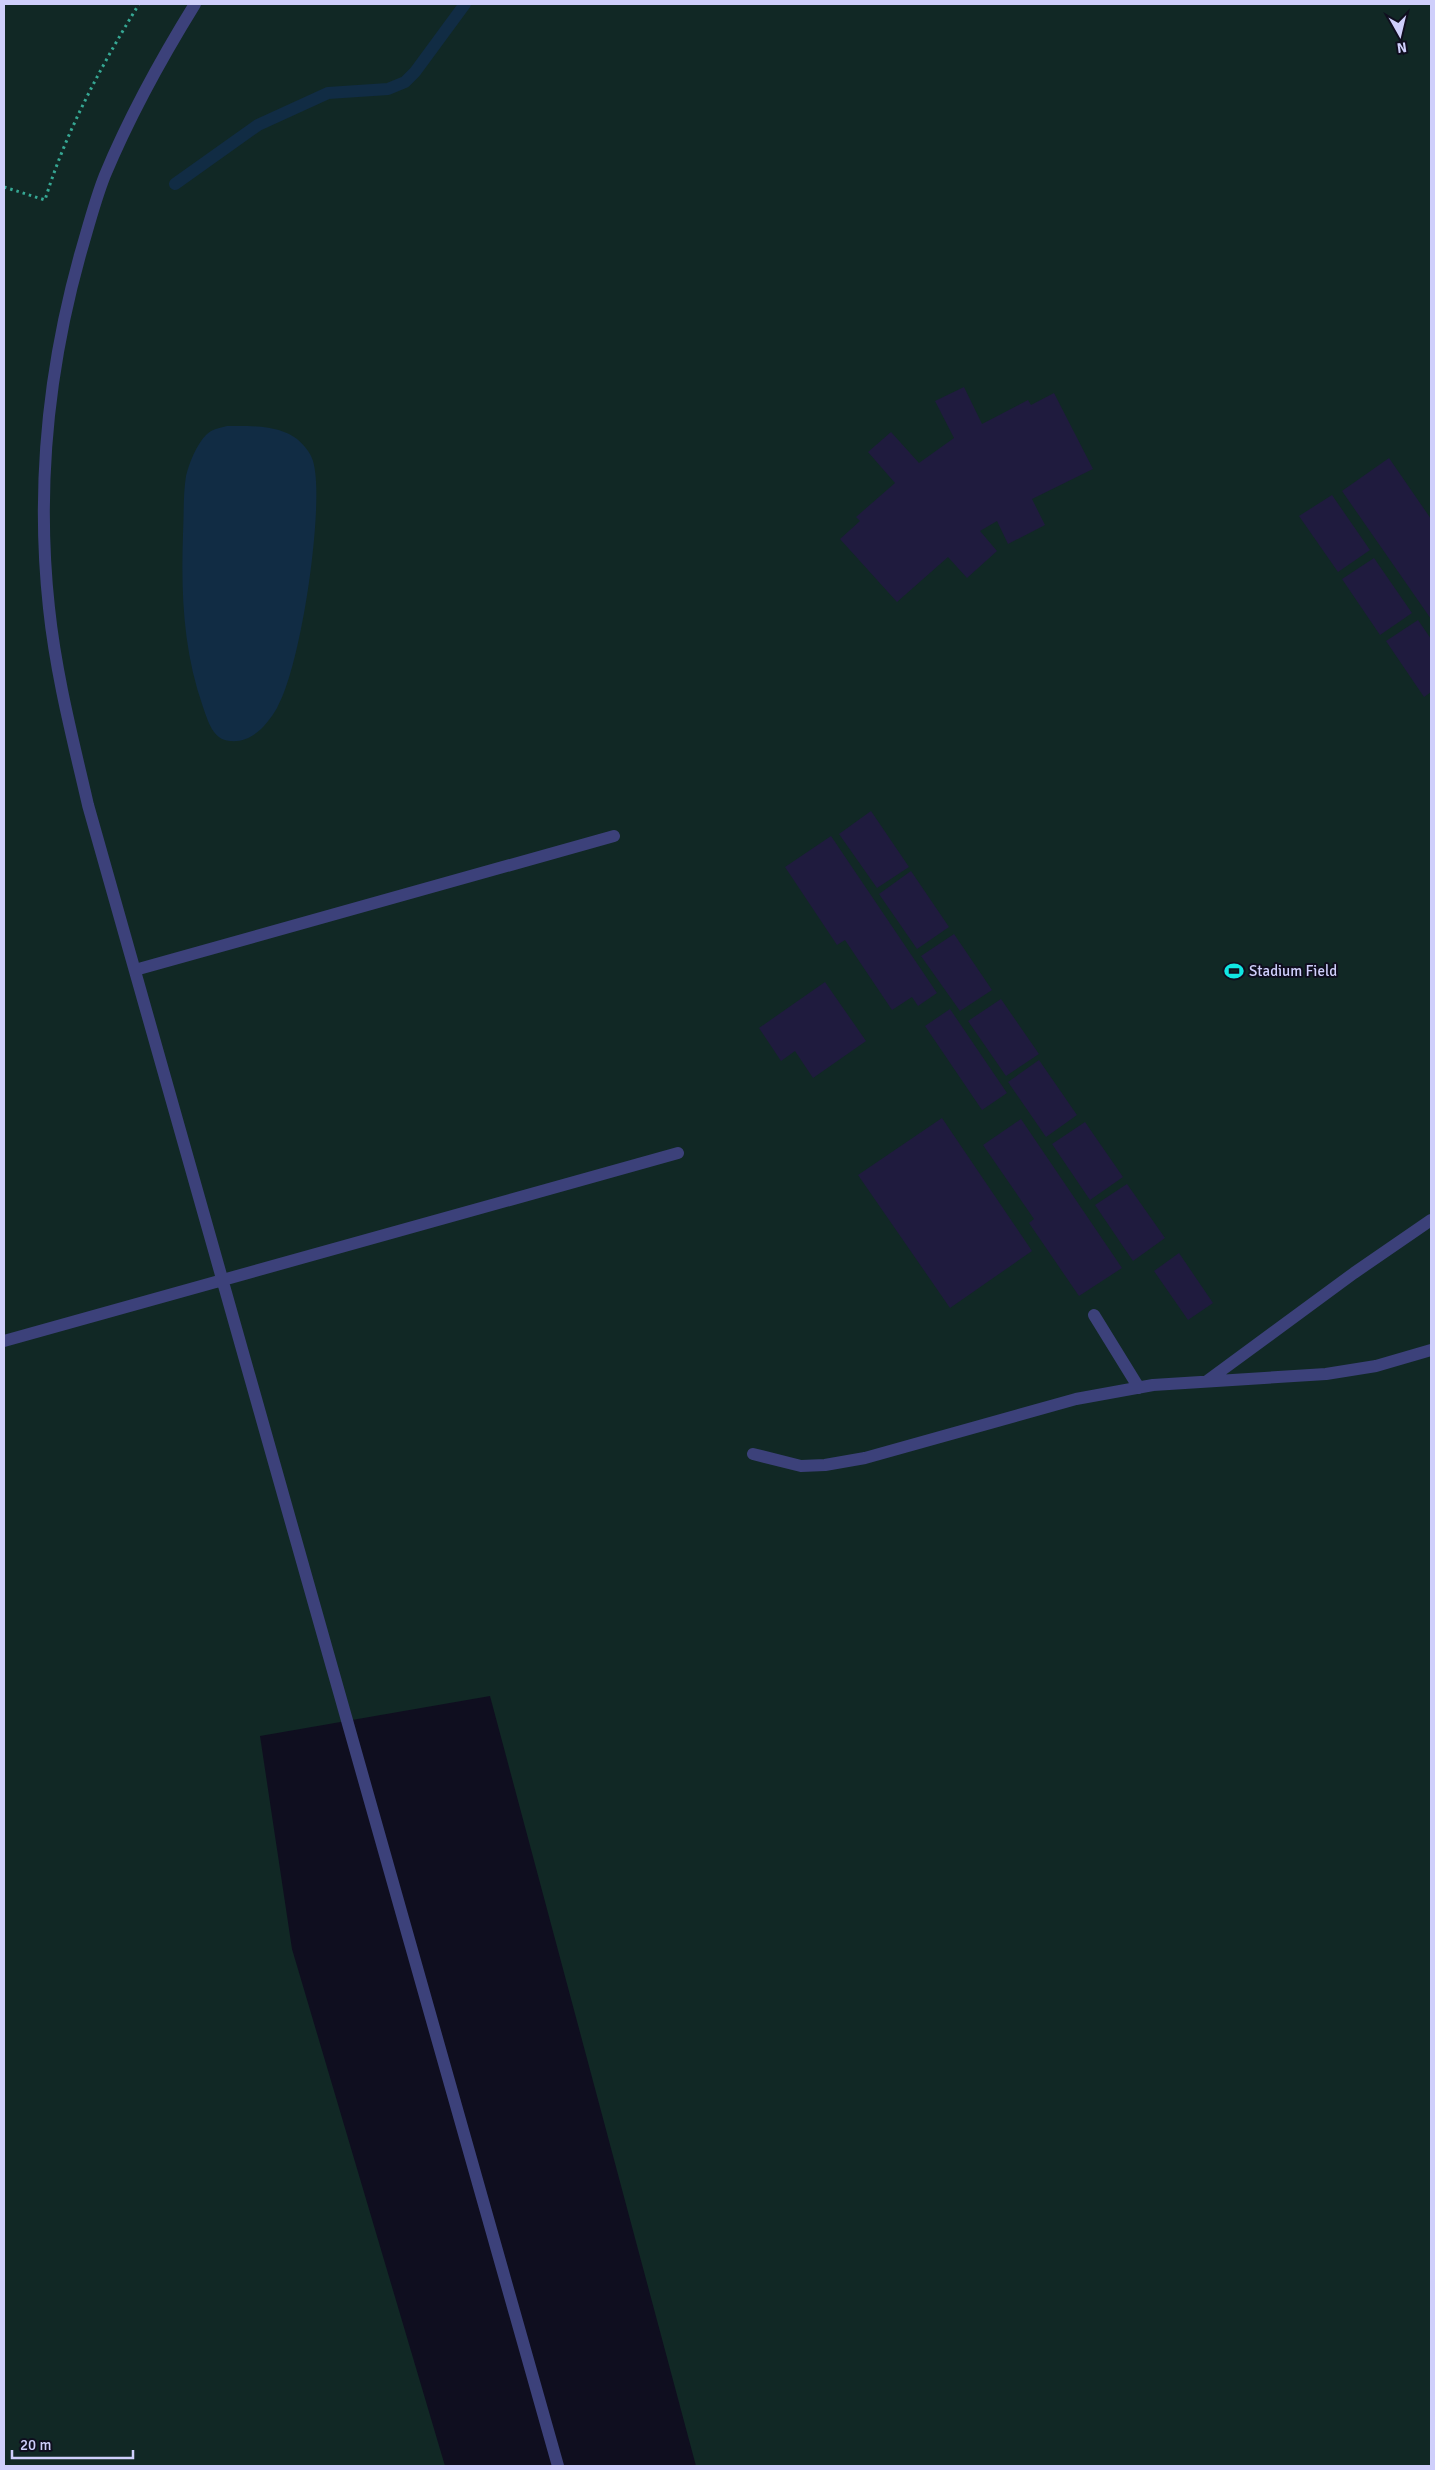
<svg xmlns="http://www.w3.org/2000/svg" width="1435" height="2470" font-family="Signika,sans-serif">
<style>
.green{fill:#112825}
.water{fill:#112c44}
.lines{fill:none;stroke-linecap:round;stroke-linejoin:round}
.stream{stroke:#112c44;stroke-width:12}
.building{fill:#1f1b3e}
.path{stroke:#36a894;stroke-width:3;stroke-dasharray:2.5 4;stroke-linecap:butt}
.minor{stroke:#3c417a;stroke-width:12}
.labels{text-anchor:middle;stroke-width:4;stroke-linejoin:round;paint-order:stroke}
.poi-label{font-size:15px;fill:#cfcffb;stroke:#0f0e1f;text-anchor:start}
</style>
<rect width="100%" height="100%" fill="#0f0e1f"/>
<path class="green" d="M4 4H1431V2466H696L490 1696 260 1736 292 1949 445 2466H4Z"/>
<path class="water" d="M227 426C253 426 287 424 305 447 311 454 314 461 315 471 322 519 301 666 277 708 267 725 252 743 230 741 213 740 208 721 203 707 183 650 181 593 183 534 184 515 183 495 186 476 189 463 197 444 206 435 212 429 219 428 227 426Z"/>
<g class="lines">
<path class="stream" d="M175 184 258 125 328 93 388 89 405 82 415 72 465 4"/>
</g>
<path class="building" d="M964 387 982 424 1028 400 1031 405 1054 393 1093 469 1032 499 1045 525 1008 544 997 521 980 531 997 551 967 578 948 557 897 602 840 539 860 521 856 517 895 483 868 452 891 432 919 463 954 438 935 401Z
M1389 458 1431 519V619L1342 491Z
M1332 495 1370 550 1338 572 1299 516Z
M1374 558 1412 613 1380 635 1342 579Z
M1418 620 1431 639V692L1424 697 1386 641Z
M871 811 909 867 877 888 839 834Z
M831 836 937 993 918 1006 912 997 892 1010 845 940 837 945 785 867Z
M911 871 949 927 917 949 879 894Z
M954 934 992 990 960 1011 921 956Z
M825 982 866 1041 813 1078 795 1051 781 1061 759 1028Z
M1001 999 1039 1054 1006 1076 968 1021Z
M950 1009 1007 1093 982 1110 925 1026Z
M1039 1060 1077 1115 1046 1137 1008 1082Z
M942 1118 1032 1251 950 1308 858 1175Z
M1021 1119 1122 1268 1079 1296 1029 1223 1034 1219 983 1145Z
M1085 1122 1123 1177 1090 1200 1052 1144Z
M1127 1184 1165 1238 1133 1261 1095 1205Z
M1179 1253 1213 1303 1188 1320 1154 1271Z"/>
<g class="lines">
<path class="path" d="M4 187 45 200C66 131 101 66 139 4"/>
<path class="minor" d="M195 4C161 59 130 115 105 175 95 200 88 228 80 255 48 370 36 488 49 608 56 675 73 740 88 805L558 2466
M135 970 614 836
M1094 1315 1139 1388
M4 1341 678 1153
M1207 1381 1354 1273 1431 1220
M753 1454 801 1466 825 1465 865 1458 1076 1399 1153 1385 1326 1374 1376 1366 1431 1350"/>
</g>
<defs>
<g id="stadium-bare" transform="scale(1.5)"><path d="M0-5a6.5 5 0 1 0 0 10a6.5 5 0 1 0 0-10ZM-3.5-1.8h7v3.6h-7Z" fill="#11e6e3" stroke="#0f0e1f" stroke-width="2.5" paint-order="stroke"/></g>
</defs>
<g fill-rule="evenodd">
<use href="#stadium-bare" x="1234" y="971"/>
</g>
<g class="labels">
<g class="poi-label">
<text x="1249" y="976">Stadium Field</text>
</g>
</g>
<rect width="1435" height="2470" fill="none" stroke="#cfcffb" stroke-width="10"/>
<g transform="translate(1400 35) rotate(172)" stroke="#0f0e1f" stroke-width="4" paint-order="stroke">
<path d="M0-4L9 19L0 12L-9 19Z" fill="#cfcffb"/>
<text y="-8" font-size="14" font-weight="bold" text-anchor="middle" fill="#cfcffb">N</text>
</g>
<path d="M12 2450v8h121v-8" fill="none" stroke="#cfcffb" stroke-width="2.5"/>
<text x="20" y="2450" font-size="15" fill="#cfcffb" stroke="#0f0e1f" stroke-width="4" paint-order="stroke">20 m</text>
</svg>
